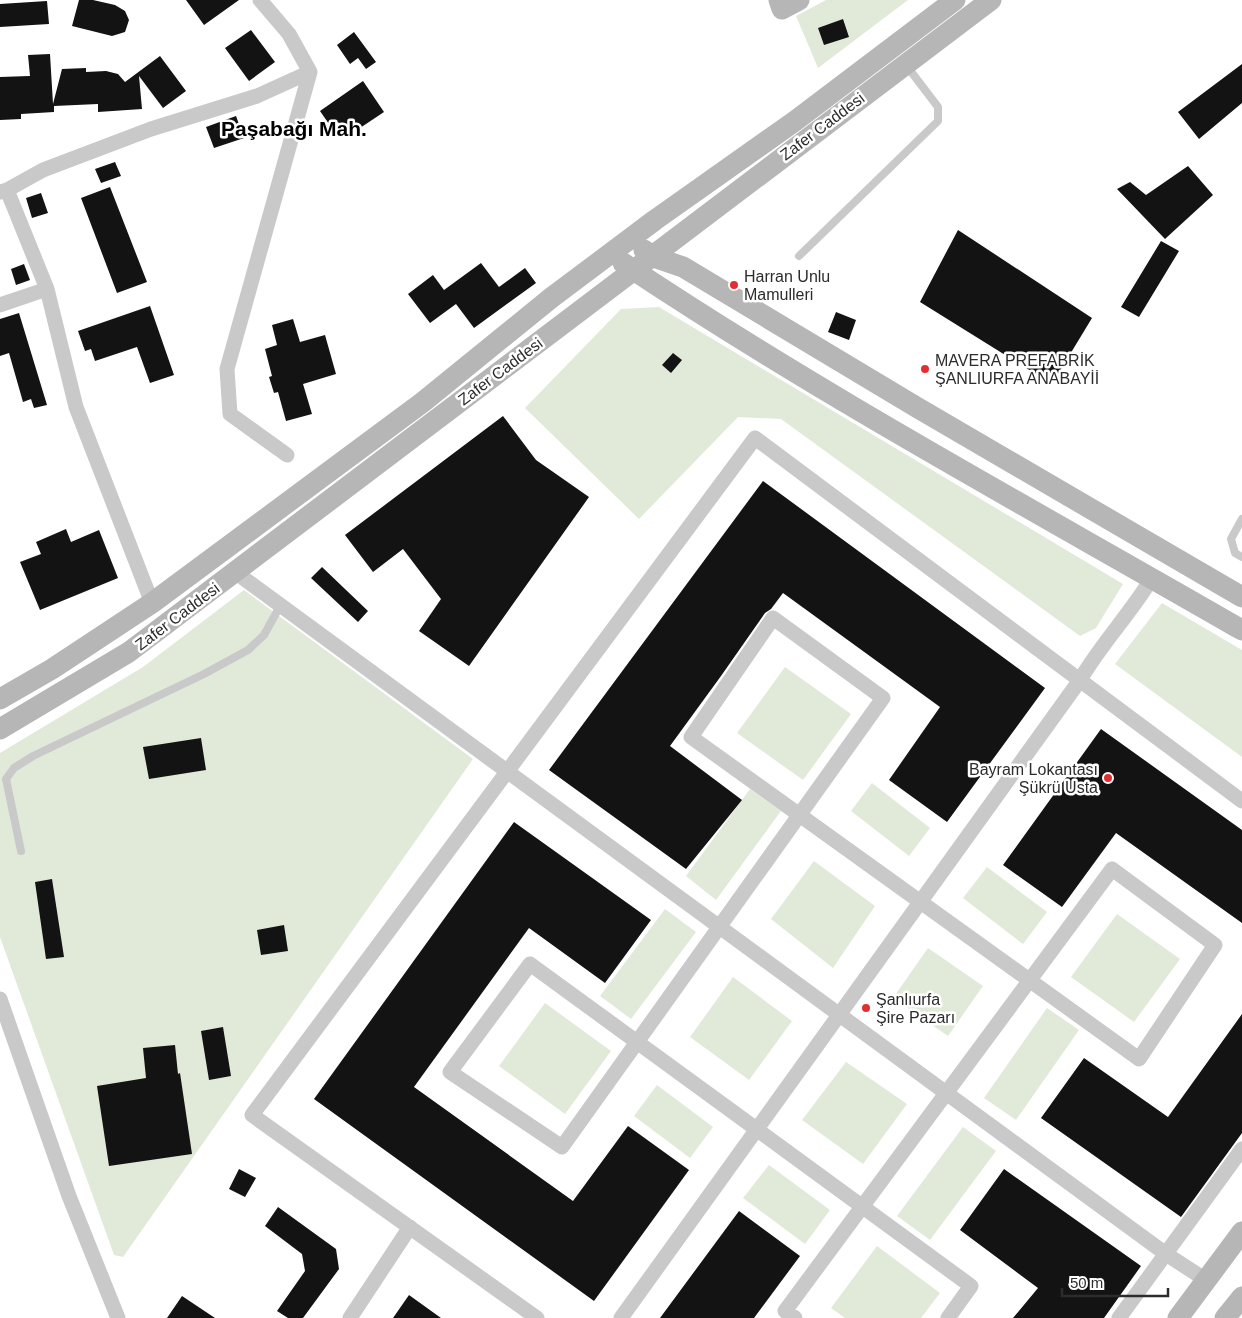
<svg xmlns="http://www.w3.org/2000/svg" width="1242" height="1318" font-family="Arial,sans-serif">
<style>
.green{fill:#e1ead9}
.building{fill:#131313}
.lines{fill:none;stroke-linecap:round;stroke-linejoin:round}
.lane{stroke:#c9c9c9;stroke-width:8}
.street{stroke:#c9c9c9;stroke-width:15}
.secondary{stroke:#b6b6b6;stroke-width:21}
.poi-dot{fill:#e32e31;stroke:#fff;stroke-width:2}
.labels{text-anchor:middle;stroke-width:5;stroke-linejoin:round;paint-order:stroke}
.street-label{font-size:16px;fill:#2c2c2c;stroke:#fff}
.poi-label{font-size:16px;fill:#2c2c2c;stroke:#fff;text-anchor:start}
.district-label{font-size:21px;font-weight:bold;fill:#000;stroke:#fff}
</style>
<rect width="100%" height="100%" fill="#fff"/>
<path class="green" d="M826 0H908L818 68 796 16Z
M659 307 1123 584 1096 628 1080 636 781 419 738 417 639 519 525 408 621 309Z
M244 590 473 759 123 1257 114 1255 0 937V753L143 667Z
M1162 603 1242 650V757L1115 664Z
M785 667 851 714 803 780 737 733Z
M872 783 930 828 909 856 851 811Z
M750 789 781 811 716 900 686 876Z
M814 861 875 906 833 968 771 919Z
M987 867 1047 912 1023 944 963 898Z
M665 909 696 932 631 1019 600 996Z
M1117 914 1180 959 1134 1022 1071 977Z
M928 948 983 986 948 1036 893 998Z
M733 977 792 1021 749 1080 690 1037Z
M545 1003 611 1051 565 1114 499 1066Z
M1047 1008 1079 1030 1016 1120 984 1098Z
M846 1062 907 1104 863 1164 802 1120Z
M657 1085 713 1127 690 1158 634 1116Z
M963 1127 996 1151 930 1240 897 1216Z
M769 1165 830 1210 805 1244 743 1198Z
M877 1246 940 1293 921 1318H845L831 1308Z"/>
<path class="building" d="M79 0H93L115 5 125 11 129 20 125 32 112 36 72 26Z
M186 0H239L204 25Z
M47 1 49 24 0 27V4Z
M843 19 849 37 824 45 818 28Z
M251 30 275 62 249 81 225 48Z
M354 32 376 62 366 69 358 58 350 64 337 45Z
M50 54 53 104 62 69 86 68V72L106 71 118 74 125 82 160 56 186 91 163 108 139 76 142 109 98 112V104L54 106V112L21 114V119L0 120V77L30 76 28 55Z
M1242 64V103L1199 139 1178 112Z
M363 81 384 112 348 136 338 122 331 127 320 111Z
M236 116 244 138 214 148 206 127Z
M115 162 121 176 101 183 95 169Z
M1188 166 1213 195 1165 239 1117 189 1130 182 1146 195Z
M110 187 147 282 117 293 81 198Z
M41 193 48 213 32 218 26 198Z
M958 230 1092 318 1052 384 920 302Z
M1161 241 1179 251 1139 317 1121 307Z
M481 263 499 287 525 268 536 283 474 328 456 304 430 323 408 294 433 275 444 290Z
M24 264 30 280 16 285 11 269Z
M150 306 174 375 150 383 137 347 95 361 91 349 85 351 78 331Z
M836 312 856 320 849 340 828 332Z
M19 313 47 405 34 408 31 399 23 402 9 353 0 356V319Z
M293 319 300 342 325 335 336 374 303 384 312 414 286 421 278 392 274 393 269 377 272 376 265 349 277 345 272 325Z
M673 353 682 360 671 373 662 365Z
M503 416 536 460 589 497 469 666 419 631 441 599 403 549 373 572 345 535Z
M763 481 1045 688 947 822 889 780 940 707 783 593 771 609 765 613 721 676 670 746 742 800 686 869 549 770Z
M66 529 71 542 99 530 118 578 40 610 20 562 41 554 36 542Z
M322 567 368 611 358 622 311 578Z
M1101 729 1242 830V923L1116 833 1062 907 1003 865Z
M201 738 206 770 149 779 143 747Z
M514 822 651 920 605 983 529 928 414 1087 573 1201 628 1126 689 1170 594 1301 314 1099Z
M52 879 64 957 46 959 35 882Z
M284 925 288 951 261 955 257 930Z
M1242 1014V1133L1181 1217 1041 1118 1084 1058 1168 1117Z
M223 1027 231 1076 209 1080 201 1031Z
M175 1045 178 1074 180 1073 192 1154 109 1166 97 1086 146 1078 143 1048Z
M239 1169 256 1178 245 1197 229 1189Z
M1004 1169 1141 1266 1104 1318H1013L1038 1288 960 1230Z
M278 1207 336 1249 339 1269 303 1318H288L277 1311 305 1271 302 1254 265 1226Z
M739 1211 800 1256 754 1318H660Z
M409 1295 441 1318H393Z
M182 1296 215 1318H167Z"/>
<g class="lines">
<path class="lane" d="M799 256 938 121V107L906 65
M1242 519 1231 539 1235 553 1242 557
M21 851 6 779 14 768 33 756 204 674 248 650 264 635 280 606"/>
<path class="street" d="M260 0 289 34 310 72 227 369 230 414 287 455
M7 190 47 289 76 407 152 603
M0 192 7 190 43 170 151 129 257 96 310 72
M0 305 47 289
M235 572 1166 1254 1206 1280
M0 999 69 1196 118 1318
M350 1318 410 1227
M537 1318 252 1115 755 438 1242 801
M621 1318 1080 680C1101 644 1130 614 1152 578
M795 1318 785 1311C894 1164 1003 1016 1112 869L1215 945 1139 1059C990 952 841 844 691 737L773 618 883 698C776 848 669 998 562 1147L450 1072 530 964C677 1071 825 1179 971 1286L948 1318
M1119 1318 1242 1149"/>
<path class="secondary" d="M779 0 782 9 799 0
M644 250 651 256 683 267 918 408 1242 597
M623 263C822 396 1034 510 1242 630
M0 699 52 669 152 603 423 402 551 298 655 220 795 121 955 0
M0 729 129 652 991 0
M1178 1318 1242 1232
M1225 1318 1242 1297"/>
</g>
<g class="poi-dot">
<circle cx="734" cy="285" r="5"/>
<circle cx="925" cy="369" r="5"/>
<circle cx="1108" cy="778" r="5"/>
<circle cx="866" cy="1008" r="5"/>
</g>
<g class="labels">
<g class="street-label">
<text transform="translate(822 126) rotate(-37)" y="6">Zafer Caddesi</text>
<text transform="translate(500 371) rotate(-37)" y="6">Zafer Caddesi</text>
<text transform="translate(177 616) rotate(-37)" y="6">Zafer Caddesi</text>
</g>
<g class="poi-label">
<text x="744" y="282">Harran Unlu<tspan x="744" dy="18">Mamulleri</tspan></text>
<text x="935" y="366">MAVERA PREFABRİK<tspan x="935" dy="18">ŞANLIURFA ANABAYİİ</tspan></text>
<text x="1098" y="775" text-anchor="end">Bayram Lokantası<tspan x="1098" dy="18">Şükrü Usta</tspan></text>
<text x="876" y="1005">Şanlıurfa<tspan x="876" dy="18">Şire Pazarı</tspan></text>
</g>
<g class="district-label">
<text x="294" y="136">Paşabağı Mah.</text>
</g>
</g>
<path d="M1062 1288v8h106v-8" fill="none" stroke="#2c2c2c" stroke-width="2.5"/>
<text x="1070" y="1288" font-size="15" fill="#2c2c2c" stroke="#ffffff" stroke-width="4" paint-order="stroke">50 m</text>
</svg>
